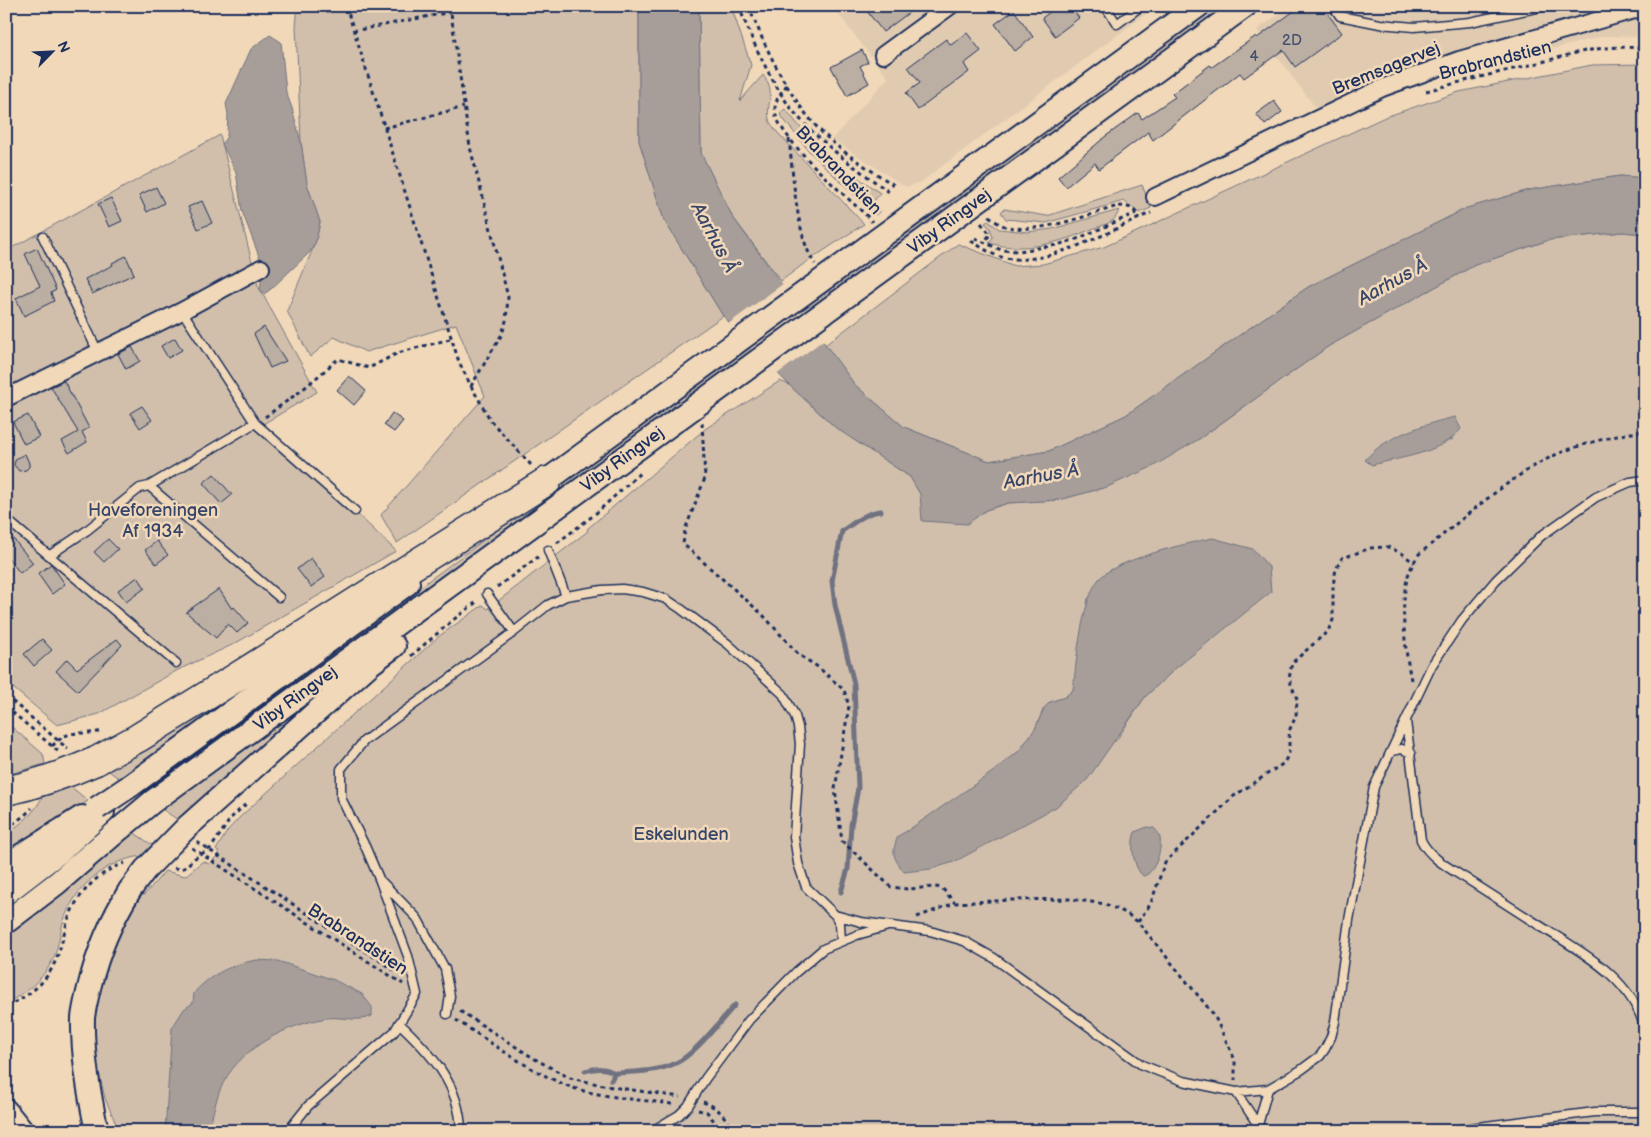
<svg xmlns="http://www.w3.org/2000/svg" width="1651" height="1137" font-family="'Balsamiq Sans',sans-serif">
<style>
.built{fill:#e0cbb1}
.green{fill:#d1bfab;stroke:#767784;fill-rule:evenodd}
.water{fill:#a79e99;stroke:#6f7281}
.pier{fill:#f0d8b8}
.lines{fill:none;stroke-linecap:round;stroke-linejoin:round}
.stream{stroke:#6f7281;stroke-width:5}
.building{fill:#bbaea2;stroke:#1b2f5e}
.lane-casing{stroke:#1b2f5e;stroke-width:11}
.street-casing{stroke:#1b2f5e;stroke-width:20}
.secondary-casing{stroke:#1b2f5e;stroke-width:26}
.highway-casing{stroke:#1b2f5e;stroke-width:31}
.path{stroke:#1b2f5e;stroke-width:3;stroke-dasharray:4 4;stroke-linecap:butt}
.lane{stroke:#f0d8b8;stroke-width:8}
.street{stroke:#f0d8b8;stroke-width:16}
.secondary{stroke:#f0d8b8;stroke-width:22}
.highway{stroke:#f0d8b8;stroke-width:28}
.secondary-bridge-casing{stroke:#1b2f5e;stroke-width:26;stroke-linecap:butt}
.highway-bridge-casing{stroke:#1b2f5e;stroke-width:31;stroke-linecap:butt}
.secondary-bridge{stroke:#f0d8b8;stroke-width:22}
.highway-bridge{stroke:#f0d8b8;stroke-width:28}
.labels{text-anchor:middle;stroke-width:5;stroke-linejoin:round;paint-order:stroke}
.number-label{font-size:15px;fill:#434f6f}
.street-label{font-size:18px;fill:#1b2f5e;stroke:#f0d8b8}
.park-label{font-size:18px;fill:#36456a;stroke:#f0d8b8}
.water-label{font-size:19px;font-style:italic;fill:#37456a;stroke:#f0d8b8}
</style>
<rect width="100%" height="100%" fill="#f0d8b8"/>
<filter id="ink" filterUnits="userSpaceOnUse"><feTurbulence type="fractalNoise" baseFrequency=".02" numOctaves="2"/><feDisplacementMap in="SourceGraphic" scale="10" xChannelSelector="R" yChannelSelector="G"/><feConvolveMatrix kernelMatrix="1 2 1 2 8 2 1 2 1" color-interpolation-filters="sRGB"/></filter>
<g filter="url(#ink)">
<path class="built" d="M832 6H1156L921 182 906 187 832 139 888 78Z
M1290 6H1645V37L1604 36 1316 108 1257 30Z"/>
<path class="green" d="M298 6H639V141L664 220 723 316 397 543 381 515 485 396 456 324 366 352 334 337 310 357 287 311 316 241 320 222 307 184 301 142 296 27Z
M699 6H731L751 65 740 101 763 75C777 95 766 100 769 119 770 124 775 129 778 133L864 224 805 263 781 281 732 216 701 153Z
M1216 6H1226L793 322 790 318Z
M1645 64V178L1620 176 1529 190 1467 208 1308 287 1126 415 1049 451 989 461 904 427 855 385 825 345 958 244 1015 266 1043 264 1104 247 1385 117 1459 92 1592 65Z
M785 109 821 152 880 193 874 201 879 212 875 215 809 151 781 116 780 113Z
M220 135 258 286 317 392 263 424 396 551 234 644 178 670 99 714 57 725 6 682V251Z
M1142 185 1151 208 1139 213 1124 201 1046 223 1006 219 1001 212 1004 209 1047 216Z
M1119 210C1118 213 1116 218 1113 220 1109 224 1098 227 1092 229 1059 243 1025 253 989 243L993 237 990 228 985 223 988 221 999 229 1028 232 1052 229Z
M1622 232 1645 234V1131H119L105 1098 95 1057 91 1028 106 954 137 898 145 894 165 871 185 876 203 861 209 864 220 853 216 850 228 830 240 817 438 637 483 605 488 609 588 531 587 529 705 429 780 381 789 385 836 428 910 477 920 494 967 524 986 510 1008 503 1059 500 1107 487 1199 439 1329 346 1475 265 1549 240ZM1453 439 1424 452 1388 457ZM1088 598 1176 668 1145 697 1116 741 1013 756 1019 751 1035 729 1044 708 1050 702 1065 697 1073 690Z
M762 338 765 342 566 486 144 795 140 792 563 482Z
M246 687 120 779 106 769Z
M287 718 292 724 178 820 162 809Z
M6 722 43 754 45 764 6 775Z
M69 785 88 801 6 852V833C24 823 35 812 44 794Z
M133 832 152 845 143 856C105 860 74 887 63 923 59 936 58 951 51 963 41 981 25 994 6 1003V935L62 894Z"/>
<path class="water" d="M639 6H699L701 153 732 216 855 385 904 427 989 461 1049 451 1126 415 1308 287 1467 208 1529 190 1620 176 1645 178V234L1622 232 1549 240 1475 265 1329 346 1199 439 1154 466 1107 487 1059 500 1008 503 986 510 967 524 922 521 920 494 910 477 836 428 789 385 723 316 664 220 639 141Z
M270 35 281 42 286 92 292 108 301 142 307 184 320 222 316 241 310 252 271 289 264 294 260 290 263 267 242 211 236 172 222 144 227 136 228 114 226 104 251 49Z
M1455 417 1461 429C1440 454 1402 457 1372 465L1365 460C1385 436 1425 424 1455 417Z
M1213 538 1253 549 1269 567 1271 592 1176 668 1145 697 1087 780 1056 807 954 862 931 869 904 872C893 857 891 854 898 836L907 831 991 773 1019 751 1035 729 1044 708 1050 702 1065 697 1073 690C1076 663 1082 599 1099 579 1115 560 1187 543 1213 538Z
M1147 827 1154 828C1156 830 1158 832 1159 835 1164 845 1155 875 1143 876 1133 867 1130 844 1135 832Z
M257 960 278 961 334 980 362 994 372 1007V1016C358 1023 341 1016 327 1018 285 1025 237 1049 220 1090 215 1103 212 1117 209 1131H165L172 1028 184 1009 193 1003 194 993C210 974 233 964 257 960Z"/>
<path class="pier" d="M784 283 825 339 776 375 728 324Z"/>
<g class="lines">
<path class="stream" d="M841 892 848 869 851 825 858 788 854 684 835 605 832 581 842 531C854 523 866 512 881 511
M585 1071C597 1068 604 1067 615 1073
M611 1080 615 1073C636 1072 657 1072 676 1063 695 1054 720 1021 735 1005"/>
</g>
<path class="building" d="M863 6H918L883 32Z
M1058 6H1070L1079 18 1055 36 1042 18Z
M1301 6H1322L1342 33 1295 67 1283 50 1244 78 1240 73 1153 140 1148 132 1099 169 1095 163 1066 187 1058 177 1106 136 1138 113 1142 119 1175 97 1172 94 1210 65 1212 67 1256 36 1257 38Z
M1014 10 1033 37 1015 51 995 24Z
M967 33 981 51 964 64 969 72 918 110 906 93 920 83 908 67 946 39 951 45Z
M862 50 868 62 860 66 869 83 847 96 831 67Z
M1274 101 1282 112 1265 125 1256 114Z
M156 187 164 203 147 212 139 195Z
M111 198 122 221 109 227 98 204Z
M202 201 212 223 198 229 188 207Z
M37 248 56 290 51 293 54 301 24 316 16 298 40 286 25 254Z
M126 256 134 274 92 294 85 279 113 265 112 263Z
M264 327 286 361 270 368 254 334Z
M175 338 182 350 168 358 161 346Z
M132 347 140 361 126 369 118 354Z
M349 376 366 391 354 405 337 390Z
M64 381 89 428 82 432 87 442 69 453 62 441 78 432 51 387Z
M142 406 152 420 140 428 130 413Z
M392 413 403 421 394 432 384 425Z
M28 415 39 437 24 444 13 422Z
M25 454 29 463V467L26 470 19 471 14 465 15 461 17 458Z
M214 474 232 495 221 504 203 483Z
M6 530 33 563 20 573 6 555Z
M108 539 118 549 104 562 94 552Z
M157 541 168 555 156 564 145 550Z
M311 558 325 577 311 587 297 569Z
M51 564 65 584 52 594 38 574Z
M138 577 145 588 126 602 118 590Z
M219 589 232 609 234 607 248 623 237 633 228 624 216 638 186 612Z
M42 639 52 650 34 666 24 654Z
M117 639 122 645 78 691 56 671 67 659 77 669Z"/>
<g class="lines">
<g class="lane-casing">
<path id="lane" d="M1105 6 1117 24 1141 6
M1333 6 1340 16 1380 24 1414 27 1470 22 1546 6
M43 237 98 352
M182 311 255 423 355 511
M149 486 279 597
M6 519 176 663
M548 550 566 596
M50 555 86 531 140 488 149 486 255 423
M487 594 514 632
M1406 721 1421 840C1430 859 1453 870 1470 881 1495 897 1520 913 1545 929 1585 954 1632 979 1645 1029
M1391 751 1402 749 1411 753
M382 882 417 918 445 969 450 996 447 1014
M835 915 840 924 841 941
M399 1023C431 1053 460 1085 461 1131
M1236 1092 1268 1089 1301 1070 1320 1056 1325 1049 1331 1037 1335 1022 1349 920 1374 787 1432 665 1462 620 1496 580 1541 536 1596 497 1630 482 1645 480
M1258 1125 1268 1089
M288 1131 308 1106 394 1032 417 994 408 956 380 881 365 846 341 798V769L364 741 514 632 548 605 566 596 602 590 622 589 643 592 666 599 681 609 728 644 783 694 795 716 798 727 800 744 794 837 798 863 806 887 835 915 861 922 930 931 964 941 994 958 1142 1065 1183 1081 1236 1092 1258 1125 1260 1131
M652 1131 679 1115 688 1106 705 1079 749 1020 796 972 823 949 857 935 885 927
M1446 1131 1595 1112H1645"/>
</g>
<g class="street-casing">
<path id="street" d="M883 55 950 6
M1155 197 1382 88 1459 60 1645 7
M6 398 182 311 261 268"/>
</g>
<g class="secondary-casing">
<path id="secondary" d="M534 490 1198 6
M130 786 408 583
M152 802 1245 6
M187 827 370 664 394 646
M6 865 82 817
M6 893 58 853 103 812
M6 922 57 883 122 827
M6 1111 22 1131
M97 1131C89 1094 82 1055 83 1018 84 1008 87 997 89 988 98 951 110 922 130 890"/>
</g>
<g class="highway-casing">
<path id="highway" d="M96 761 138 738 237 677 547 481"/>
</g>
<path class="path" d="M346 6 459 362 471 386 491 421 532 466
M450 6 470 147 508 297 506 321 502 334 471 386
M739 6C751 40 776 94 801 120 828 149 860 171 892 194
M749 6C752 17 758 27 762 38 779 74 799 112 829 139 850 158 874 172 897 187
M353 31 451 12
M787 85C781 92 775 100 775 109 774 135 847 197 867 216L872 222
M1426 91C1463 81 1501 72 1538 63 1576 53 1605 43 1645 49
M384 128 464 107
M789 139C793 172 796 237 815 264
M989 216C993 219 997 223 1002 225 1032 237 1088 215 1118 206 1130 206 1134 208 1139 218
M981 223 990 234 984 243
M975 238 1001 250 1019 251 1057 245 1077 239 1136 213
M971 241C980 246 989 253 998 256 1043 271 1110 230 1151 213
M265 417 302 390 338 359 369 368 398 353 450 339
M702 423 705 478 685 530 683 544 762 614 799 655 818 667 844 690 849 706 835 789 842 841 891 887 908 889 935 887 942 888 955 903
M557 543 594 515 640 473
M497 587 538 557
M411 656 453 620 478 601
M1411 680C1405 651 1398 595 1411 568 1413 563 1416 559 1419 554 1460 522 1502 482 1549 458 1572 446 1619 434 1645 431
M6 696 68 749
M6 707 59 752
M52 746C72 726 78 737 102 731
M6 829 25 815 32 808
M197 842 399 973
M192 848 403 984
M174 868 179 869 184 868 195 858 211 848 231 818 248 802
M917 917 955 903 1011 900 1071 899 1105 904 1126 913 1138 922 1214 1015 1235 1060V1080
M1138 922 1151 903 1165 862 1234 796 1284 763 1289 753V731L1296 716 1297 699 1289 679 1292 663 1328 631 1333 620V585L1336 569 1342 558 1371 548 1388 547 1403 554 1414 563
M6 1006C26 998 45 984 54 964 61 950 63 935 68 920 77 894 99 871 125 863
M460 1011 535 1059 570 1078 612 1087 680 1097
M456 1020C492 1043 543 1081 584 1091 612 1098 643 1100 672 1104
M703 1102C718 1107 727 1117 731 1131
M698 1110 707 1112 722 1131"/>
<use href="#lane" class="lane"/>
<use href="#street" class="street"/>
<use href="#secondary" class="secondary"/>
<use href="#highway" class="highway"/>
<g class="secondary-bridge-casing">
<path id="secondary-bridge" d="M97 808 130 786
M122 827 152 802
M130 890 145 870 187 827"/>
</g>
<g class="highway-bridge-casing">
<path id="highway-bridge" d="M6 791C38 784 66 774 96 761"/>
</g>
<use href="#secondary-bridge" class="secondary-bridge"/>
<use href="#highway-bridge" class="highway-bridge"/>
</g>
</g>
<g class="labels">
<g class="number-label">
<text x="1292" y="45">2D</text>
<text x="1254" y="61">4</text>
</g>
<g class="street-label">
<text transform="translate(1495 60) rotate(-14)" y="6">Brabrandstien</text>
<text transform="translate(1386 68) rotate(-22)" y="6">Bremsagervej</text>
<text transform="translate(839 170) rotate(46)" y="6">Brabrandstien</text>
<text transform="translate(949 221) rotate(-36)" y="6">Viby Ringvej</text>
<text transform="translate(622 459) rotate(-36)" y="6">Viby Ringvej</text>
<text transform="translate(295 698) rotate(-36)" y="6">Viby Ringvej</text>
<text transform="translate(358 939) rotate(33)" y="6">Brabrandstien</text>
</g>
<g class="park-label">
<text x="153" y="516">Haveforeningen<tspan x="153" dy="21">Af 1934</tspan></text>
<text x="681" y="840">Eskelunden</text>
</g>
<g class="water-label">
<text transform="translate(715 237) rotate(62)" y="7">Aarhus Å</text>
<text transform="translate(1392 281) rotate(-29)" y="7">Aarhus Å</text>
<text transform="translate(1041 475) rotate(-10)" y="7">Aarhus Å</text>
</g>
</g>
<rect width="1651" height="1137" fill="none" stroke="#f0d8b8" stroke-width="25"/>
<rect x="12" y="12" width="1626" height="1112" fill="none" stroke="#1b2f5e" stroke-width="2" filter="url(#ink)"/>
<g transform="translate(52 52) rotate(66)" stroke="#f0d8b8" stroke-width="4" paint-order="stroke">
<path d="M0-4L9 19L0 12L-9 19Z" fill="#1b2f5e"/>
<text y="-8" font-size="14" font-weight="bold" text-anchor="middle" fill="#1b2f5e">N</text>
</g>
</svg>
